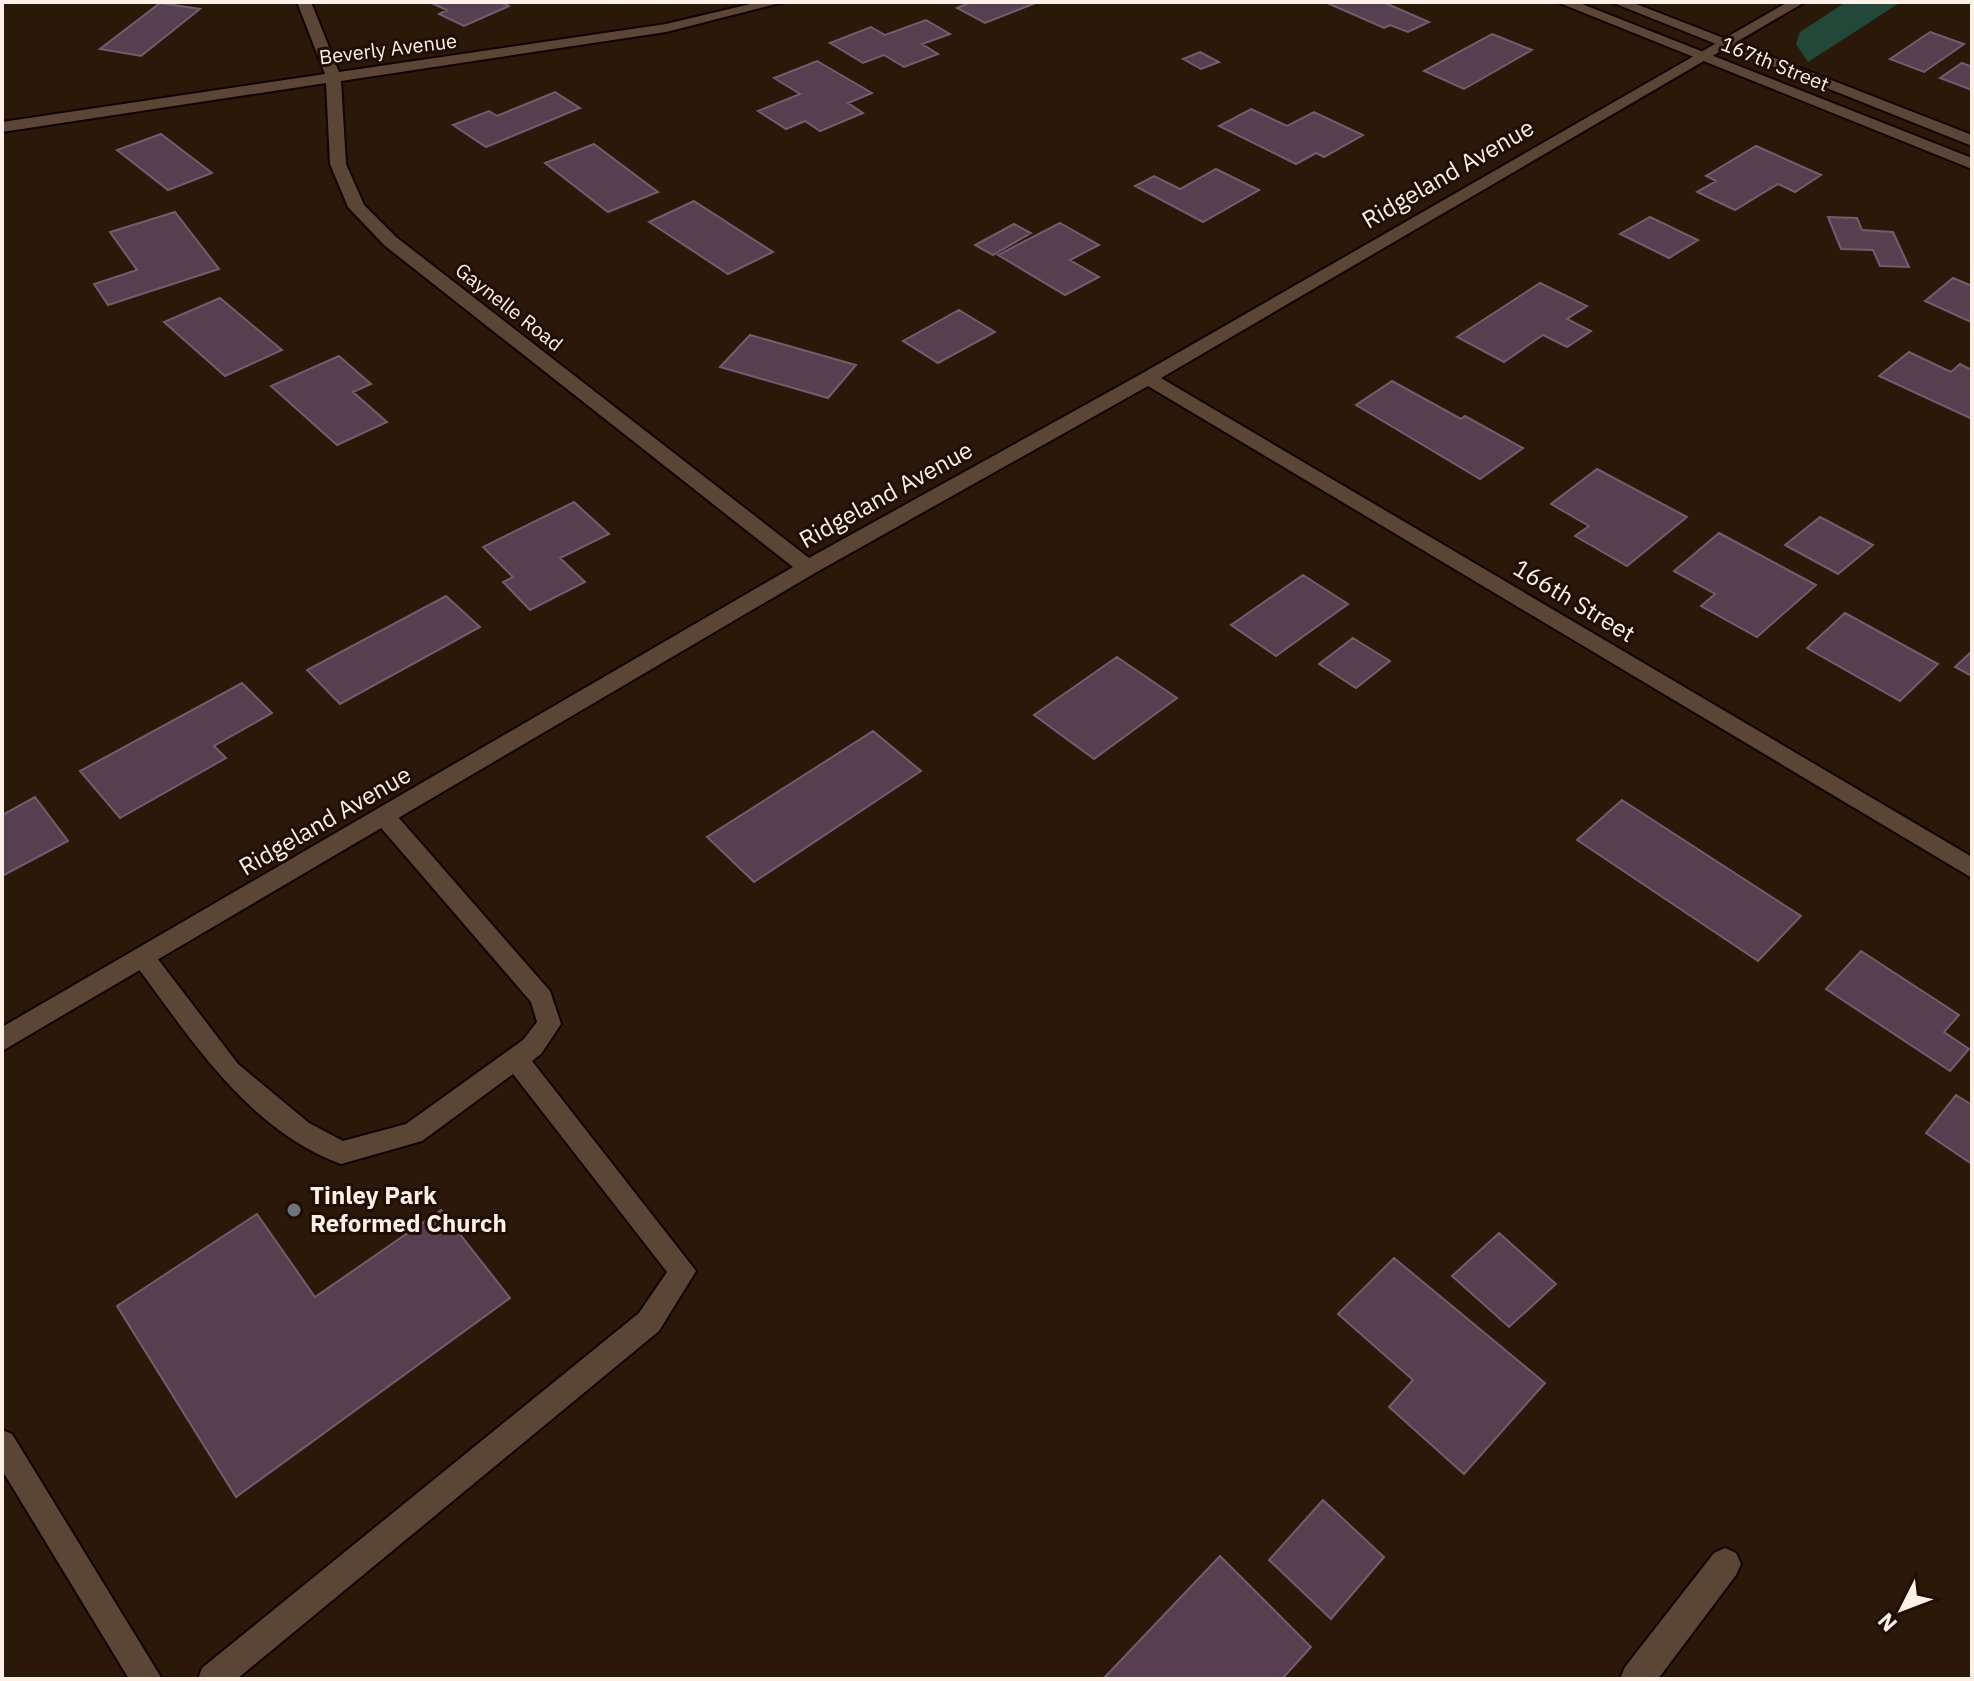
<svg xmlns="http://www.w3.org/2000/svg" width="1974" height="1681" font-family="'IBM Plex Sans',sans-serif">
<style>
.green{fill:#214838}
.building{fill:#564050;stroke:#735c6d;stroke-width:2}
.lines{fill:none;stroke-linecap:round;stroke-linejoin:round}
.service-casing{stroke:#110300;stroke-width:4}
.minor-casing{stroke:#110300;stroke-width:4}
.secondary-casing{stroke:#110300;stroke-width:4}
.service{fill:#5b4636;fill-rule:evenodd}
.minor{fill:#5b4636;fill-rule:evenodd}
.secondary{fill:#5b4636;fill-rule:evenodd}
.worship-dot{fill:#6b7280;stroke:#200e02;stroke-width:3}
.labels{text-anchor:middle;stroke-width:6;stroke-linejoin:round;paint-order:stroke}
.far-street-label{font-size:20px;fill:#fff1e7;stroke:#200e02}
.street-label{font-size:24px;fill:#fff1e7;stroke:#200e02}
.poi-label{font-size:24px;font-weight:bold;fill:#fff1e7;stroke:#200e02;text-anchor:start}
</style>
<rect width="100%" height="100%" fill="#2a1808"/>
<path class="green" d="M1846 2H1901L1808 62 1796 44 1800 32Z"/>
<path class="building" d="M429 2H501L509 6 464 26 439 14 447 10Z
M972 2H1038L985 23 957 8Z
M1325 2H1383L1429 22 1408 32 1390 25 1384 28Z
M160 3 200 9 141 56 100 49Z
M926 20 950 34 922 44 938 54 904 67 884 55 863 63 830 43 871 27 885 35Z
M1930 32 1964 44 1924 72 1890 59Z
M1492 34 1532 50 1464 89 1424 71Z
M1200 52 1219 62 1201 69 1183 59Z
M817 61 872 93 848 103 863 113 820 131 805 121 786 129 758 111 800 94 774 78Z
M1962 63 1972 67V90L1940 78Z
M555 92 580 108 486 147 453 125 489 111 497 116Z
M1251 109 1287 126 1314 112 1363 135 1324 157 1316 153 1296 164 1219 126Z
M161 134 212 173 168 190 117 150Z
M594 144 658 192 608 212 545 163Z
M1756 146 1821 175 1795 192 1778 184 1735 210 1697 192 1716 181 1706 176Z
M1216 169 1259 190 1203 222 1135 186 1154 176 1180 189Z
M694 201 773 252 728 274 649 222Z
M175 212 219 269 108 305 94 284 137 270 110 232Z
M1650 217 1698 240 1669 258 1620 234Z
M1828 217 1857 218 1862 230 1893 232 1909 267 1880 266 1873 250 1841 249Z
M1060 223 1099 245 1070 260 1099 277 1065 295 998 255Z
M1014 224 1031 233 993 255 975 245Z
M1953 278 1972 286 1971 322 1925 301Z
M1540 283 1587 306 1567 319 1591 331 1567 347 1543 335 1504 362 1457 337Z
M220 298 282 350 225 376 164 322Z
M959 310 995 332 938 363 903 341Z
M750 335 856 365 828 398 720 367Z
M1909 352 1951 372 1960 364 1972 370V419L1879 376Z
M339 356 371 384 353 392 387 422 337 445 271 386Z
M1392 381 1461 419 1465 416 1523 448 1480 479 1356 405Z
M1597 469 1687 517 1627 566 1575 536 1589 526 1551 504Z
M574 502 609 534 560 558 585 582 530 610 503 582 513 577 483 547Z
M1820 517 1873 545 1838 574 1785 545Z
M1719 533 1816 585 1757 637 1701 606 1715 594 1674 571Z
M1303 575 1348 604 1276 656 1231 625Z
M446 596 480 627 340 704 307 670Z
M1845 613 1938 664 1900 701 1807 648Z
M1353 638 1390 661 1356 688 1319 664Z
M1972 651V676L1955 667Z
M1117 657 1177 698 1094 759 1034 715Z
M242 683 272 713 214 746 226 758 120 818 80 771Z
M873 731 921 771 754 882 707 837Z
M35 797 68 841 2 876V815Z
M1622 800 1801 916 1758 961 1577 840Z
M1861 951 1959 1015 1944 1032 1969 1049 1950 1071 1826 989Z
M1956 1095 1972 1105V1164L1926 1133Z
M441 1210 510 1298 236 1497 117 1306 257 1214 315 1297Z
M1499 1233 1556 1284 1509 1327 1452 1276Z
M1394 1258 1545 1383 1464 1474 1389 1407 1413 1380 1338 1314Z
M1323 1500 1384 1557 1331 1619 1269 1560Z
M1220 1556 1311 1647 1282 1679H1103Z"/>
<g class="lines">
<g class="service-casing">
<path id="service" d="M384 808 392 810 550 991 561 1024 541 1054 532 1061 696 1271 659 1331 237 1679H198L202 1668 639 1313 667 1272 513 1074 422 1141 341 1164C248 1130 191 1039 135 964L131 957 135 950 143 948 151 950 238 1064 309 1123 343 1141 406 1124 523 1040 537 1022 531 1002 376 822 373 816Z
M2 1430 12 1434 162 1679H129L2 1470Z"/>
</g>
<g class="minor-casing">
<path id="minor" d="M297 2H311L339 72 666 24 759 2H784L666 32 341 81 346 164 364 205 396 237 809 558 1141 374 1788 2H1805L1161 378 1972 857V878L1148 386 815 573 2 1051V1027L793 567 384 245 348 207 330 164 326 83 2 132V122L325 74Z
M1725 1548 1736 1553 1741 1564 1736 1575 1658 1679H1620L1625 1667 1714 1553Z"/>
</g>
<g class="secondary-casing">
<path id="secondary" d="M1557 2H1577L1972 158V169Z
M1611 2H1631L1972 135V146Z"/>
</g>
<use href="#service" class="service"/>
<use href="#minor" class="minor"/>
<use href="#secondary" class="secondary"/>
</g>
<circle class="worship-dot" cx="294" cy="1210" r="8"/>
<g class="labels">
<g class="far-street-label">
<text transform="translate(388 49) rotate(-7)" y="7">Beverly Avenue</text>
<text transform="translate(1775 64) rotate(22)" y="7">167th Street</text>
<text transform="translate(509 307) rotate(38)" y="7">Gaynelle Road</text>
</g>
<g class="street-label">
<text transform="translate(1448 174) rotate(-30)" y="8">Ridgeland Avenue</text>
<text transform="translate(886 495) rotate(-29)" y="8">Ridgeland Avenue</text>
<text transform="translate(1574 601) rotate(31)" y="8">166th Street</text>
<text transform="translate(325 821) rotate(-30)" y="8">Ridgeland Avenue</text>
</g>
<g class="poi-label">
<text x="310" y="1204">Tinley Park<tspan x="310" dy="28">Reformed Church</tspan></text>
</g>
</g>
<rect width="1974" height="1681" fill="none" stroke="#fff1e7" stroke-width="8"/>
<g transform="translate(1902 1609) rotate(228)" stroke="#200e02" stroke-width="6" paint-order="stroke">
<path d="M0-6L14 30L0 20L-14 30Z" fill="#fff1e7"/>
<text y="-12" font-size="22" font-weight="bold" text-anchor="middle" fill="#fff1e7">N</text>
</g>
</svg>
